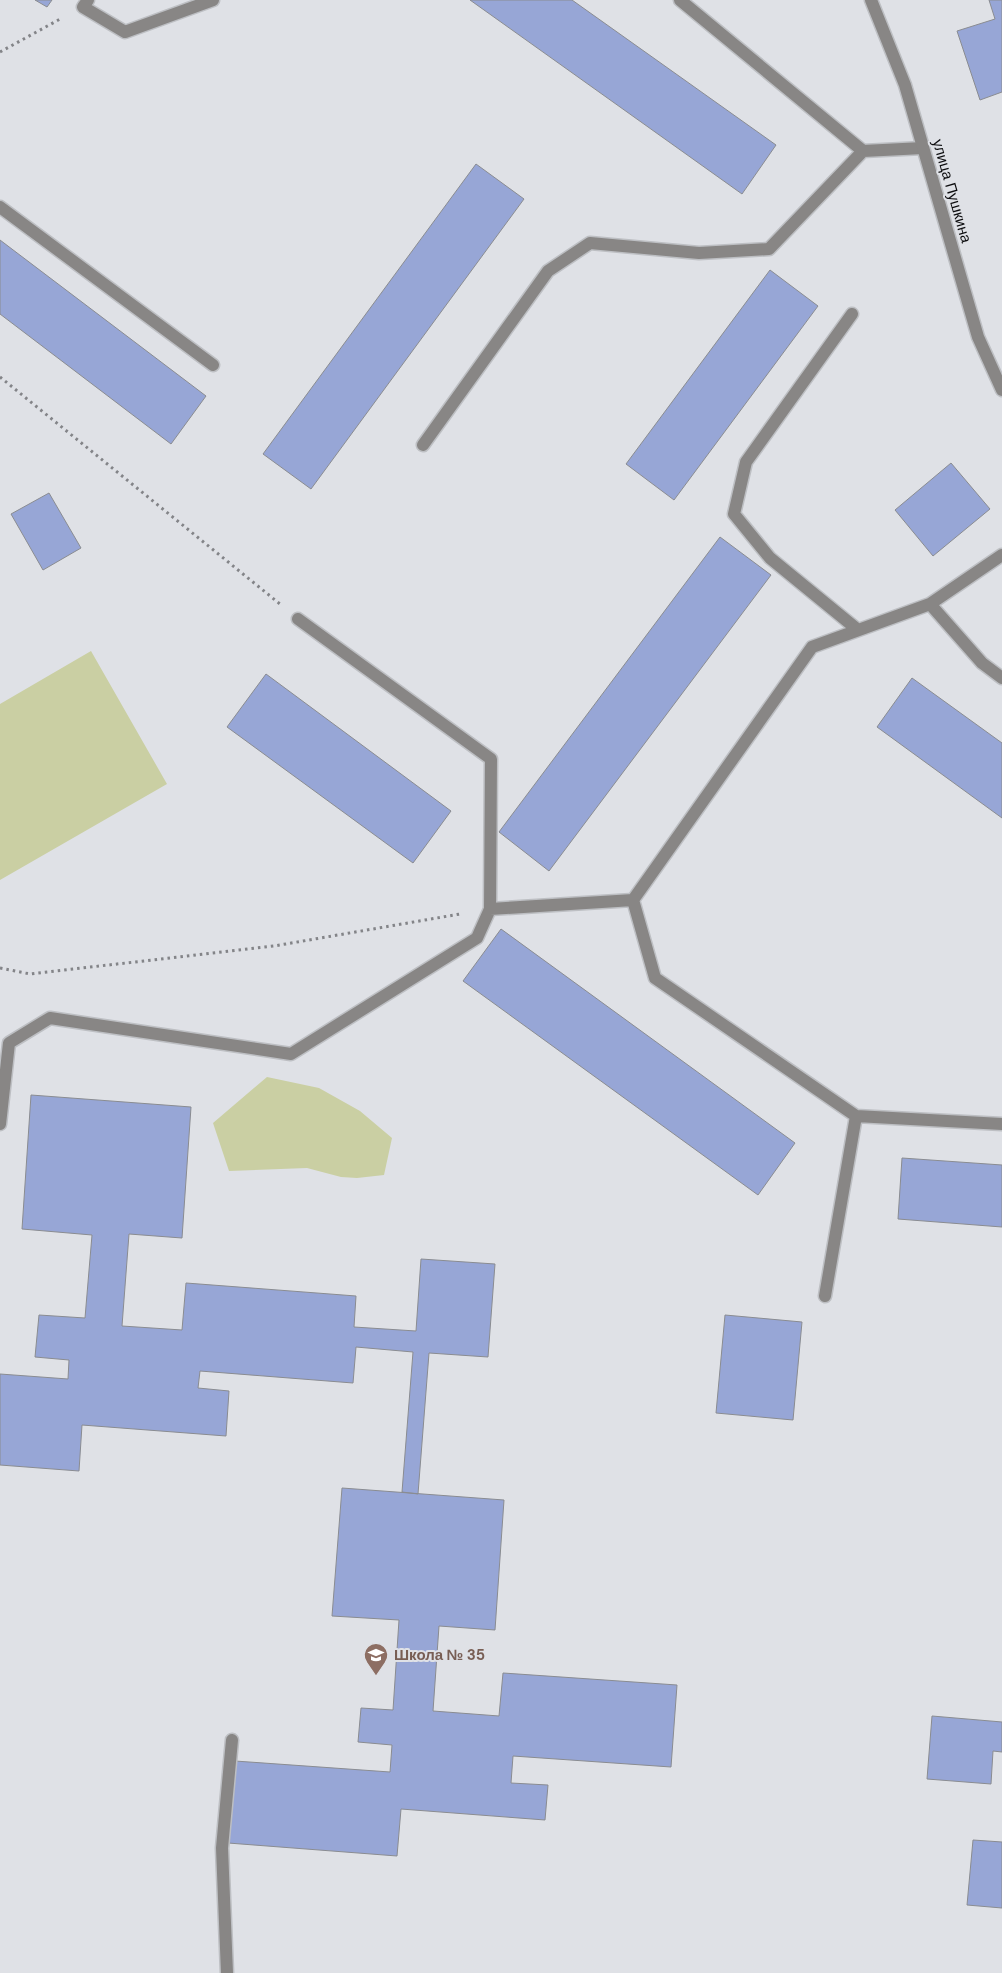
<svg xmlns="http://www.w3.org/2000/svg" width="1002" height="1973" font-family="'DM Sans',sans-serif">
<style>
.green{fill:#cacfa3}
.building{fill:#97a6d6;stroke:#8a8c91}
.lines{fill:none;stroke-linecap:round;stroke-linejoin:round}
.service-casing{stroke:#bdbfc3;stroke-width:15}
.minor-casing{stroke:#bdbfc3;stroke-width:15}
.path{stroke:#838488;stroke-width:3;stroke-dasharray:2.5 4;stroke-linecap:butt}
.service{stroke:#888685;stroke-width:12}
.minor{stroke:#888685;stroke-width:12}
.labels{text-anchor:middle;stroke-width:4;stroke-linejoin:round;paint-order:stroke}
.street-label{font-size:15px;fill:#0c0c0e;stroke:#dfe1e6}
.education-label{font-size:15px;font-weight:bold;fill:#785e54;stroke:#dfe1e6;text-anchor:start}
</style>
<rect width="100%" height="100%" fill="#dfe1e6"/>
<path class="green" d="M91 651 167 784 0 880V704Z
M267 1077 319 1088 360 1111 392 1138 384 1175 357 1178 341 1177 307 1168 229 1171 213 1123Z"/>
<path class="building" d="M35 0H52L47 7Z
M470 0H572L776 145 742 194Z
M989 0H1002V92L980 100 957 31 995 19Z
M476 164 524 199 311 489 263 454Z
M0 240 206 396 171 444 0 314Z
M770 270 818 306 674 500 626 464Z
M951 463 990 509 933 556 895 510Z
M49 493 81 548 43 570 11 514Z
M720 537 771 575 549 871 499 832Z
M266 674 451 811 413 863 227 727Z
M912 678 1002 743V818L877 727Z
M501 929 795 1143 758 1195 463 981Z
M31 1095 191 1107 182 1238 129 1234 122 1326 182 1330 186 1283 356 1296 354 1327 416 1331 421 1259 495 1264 488 1357 429 1353 418 1494 402 1492 413 1352 356 1347 353 1383 200 1371 198 1388 229 1391 226 1436 82 1425 79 1471 0 1465V1374L68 1379 69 1360 35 1357 39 1315 85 1318 92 1235 22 1229Z
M902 1158 1002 1165V1227L898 1219Z
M725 1315 802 1322 793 1420 716 1413Z
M342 1488 504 1500 495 1630 439 1626 433 1711 499 1716 503 1673 677 1685 671 1767 513 1756 511 1783 548 1785 545 1820 401 1809 397 1856 228 1843 235 1761 390 1772 392 1745 358 1742 361 1708 393 1710 399 1620 332 1616Z
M932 1716 1002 1722V1752L993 1751 991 1784 927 1779Z
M973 1840 1002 1842V1908L967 1905Z"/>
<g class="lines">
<g class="service-casing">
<path id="service" d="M88 0 83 7 125 32 213 0
M680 0 863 151
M0 207 213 365
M852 314 746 462 734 514 770 558 858 630
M423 445 548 271 590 243 699 253 769 249 863 151 923 148
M930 604 982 663 1002 678
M633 900 812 647 930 604 1002 555
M633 900 655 978 856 1116 1002 1124
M490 909 633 900
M0 1124 9 1043 50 1018 291 1054 477 938 490 909 491 759 298 619
M825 1296 856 1116
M227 1973 222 1848 232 1740"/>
</g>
<g class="minor-casing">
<path id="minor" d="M871 0 905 85 978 337 1002 390"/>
</g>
<path class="path" d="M0 52 62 18
M0 377 280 604
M0 968 30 974 274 946 460 914"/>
<use href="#service" class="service"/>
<use href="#minor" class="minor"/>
</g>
<defs>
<g id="school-pin" transform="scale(1.25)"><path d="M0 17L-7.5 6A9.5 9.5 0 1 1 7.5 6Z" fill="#8d6e63" stroke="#dfe1e6"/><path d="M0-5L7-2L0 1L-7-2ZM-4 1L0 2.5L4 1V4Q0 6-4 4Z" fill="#fff"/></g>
</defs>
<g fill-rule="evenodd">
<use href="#school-pin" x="376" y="1655"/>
</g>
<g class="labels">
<g class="street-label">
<text transform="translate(952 191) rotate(74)" y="5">улица Пушкина</text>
</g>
<g class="education-label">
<text x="394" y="1660">Школа № 35</text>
</g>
</g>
</svg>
